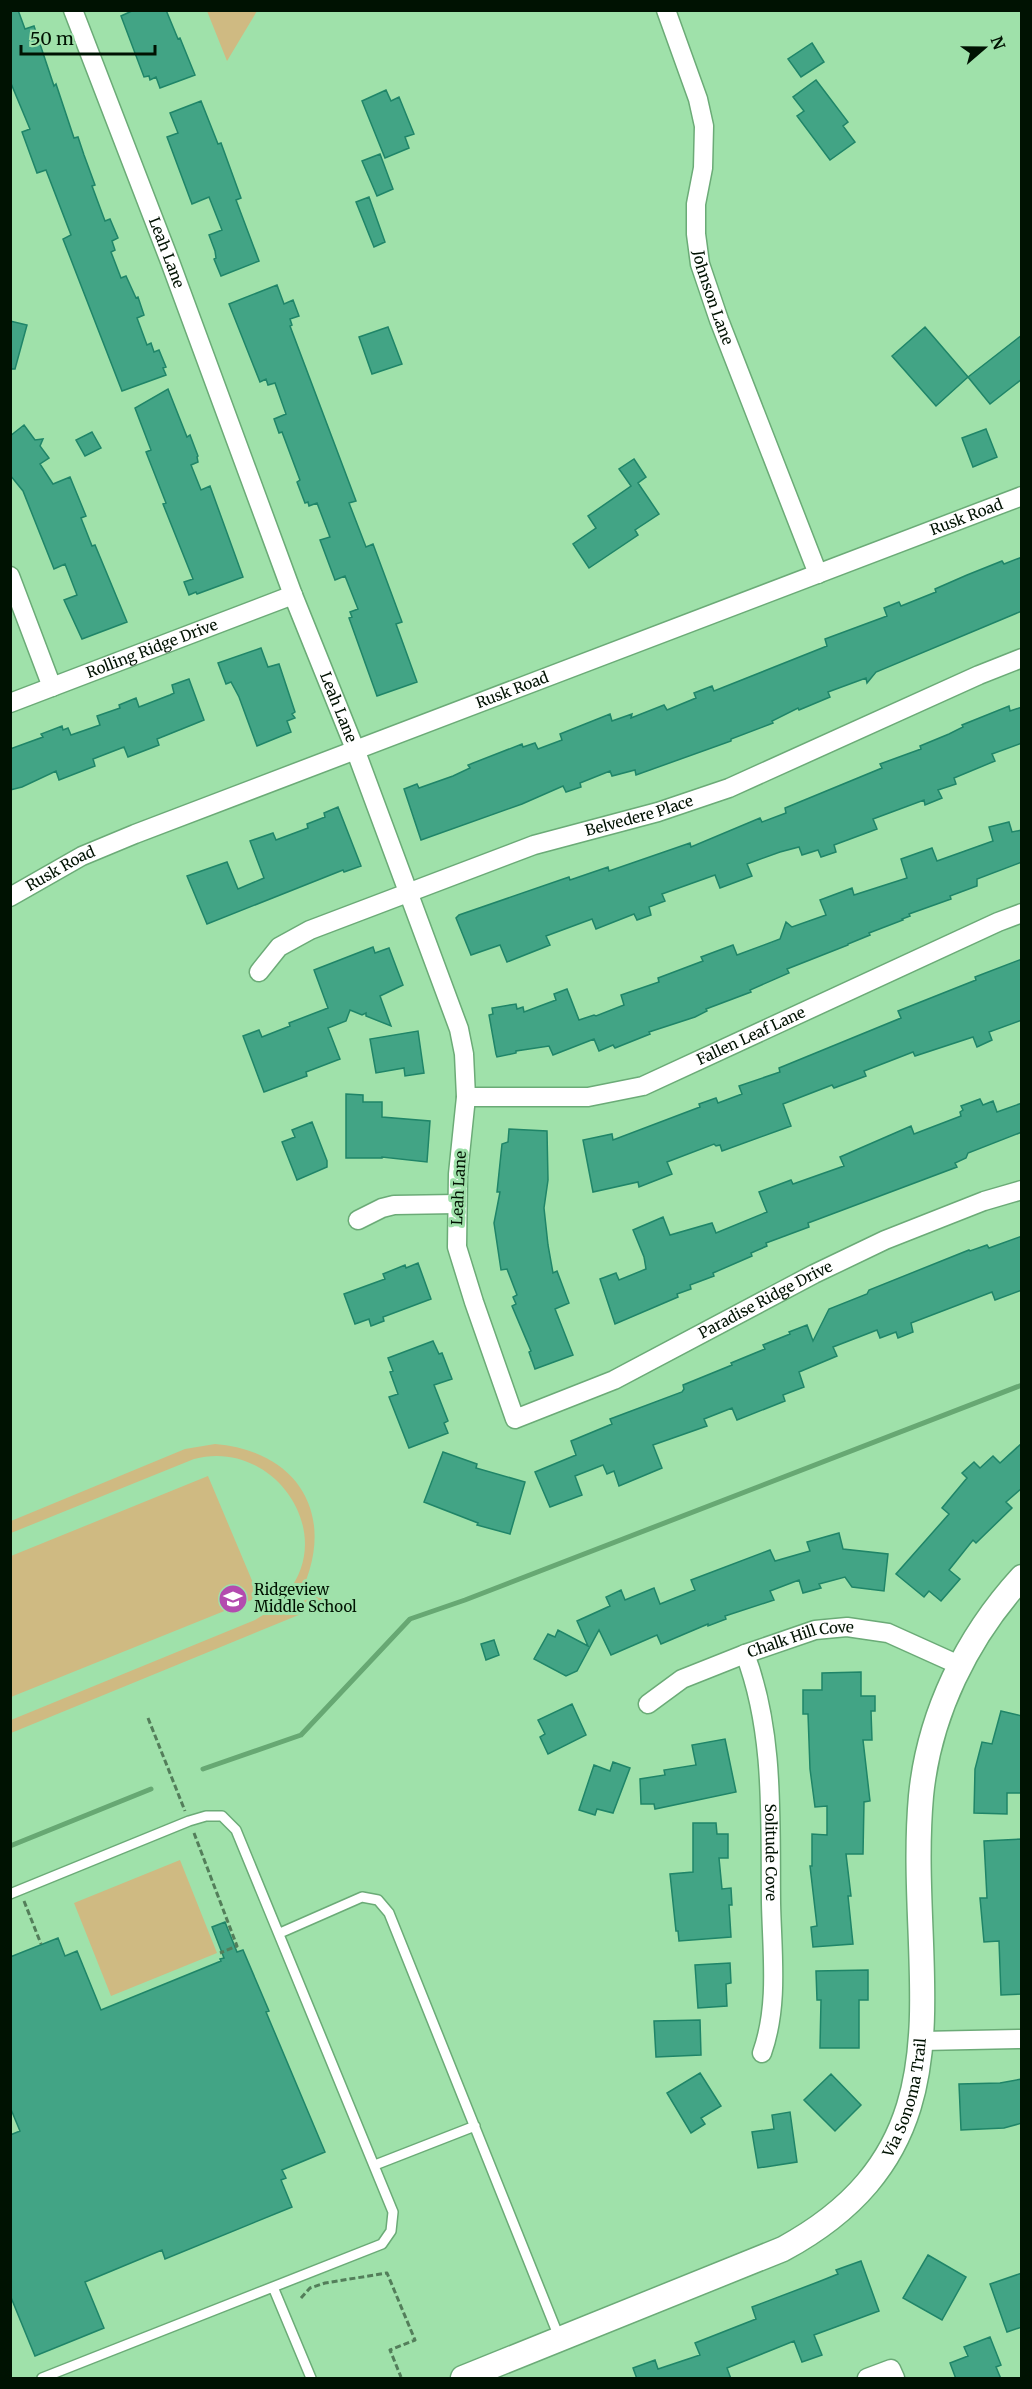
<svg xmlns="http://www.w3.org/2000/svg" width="1032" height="2389" font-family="Merriweather,serif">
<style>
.green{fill:#cfba82}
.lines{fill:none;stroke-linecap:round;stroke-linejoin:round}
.stream{stroke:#67a873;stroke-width:5}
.building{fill:#42a485;stroke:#1f8568;stroke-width:1.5}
.lane-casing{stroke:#6bab77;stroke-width:12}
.street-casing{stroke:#6bab77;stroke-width:21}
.secondary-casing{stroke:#6bab77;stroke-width:27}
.path{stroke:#537e5a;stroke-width:3;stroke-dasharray:6 3;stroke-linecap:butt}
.lane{stroke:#fff;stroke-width:9}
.street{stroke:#fff;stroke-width:18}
.secondary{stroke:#fff;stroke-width:24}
.labels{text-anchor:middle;stroke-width:6;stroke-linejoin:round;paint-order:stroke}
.street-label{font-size:15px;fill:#001202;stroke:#9fe1aa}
.poi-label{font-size:15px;fill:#001202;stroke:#9fe1aa;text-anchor:start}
</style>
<rect width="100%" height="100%" fill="#9fe1aa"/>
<path class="green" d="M207 11H257L227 61Z
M215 1444C307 1452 340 1527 294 1605L324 1592 328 1603 11 1733V1720L255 1620C267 1613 279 1604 287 1593 338 1531 272 1438 194 1459L11 1533V1521L185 1449Z
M208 1476 259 1597 11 1697V1556Z
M180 1860 217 1953 111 1996 74 1903Z"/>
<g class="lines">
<path class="stream" d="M203 1769 301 1735 410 1619 465 1600 1022 1385
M10 1846 151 1789"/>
</g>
<path class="building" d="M10 10H18L25 29 34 26 54 86 56 84 74 138 78 137 84 155 95 185 92 186 105 221 110 219 118 238 112 241 115 250 111 252 121 278 126 276 136 298 138 297 144 315 137 318 147 345 151 343 154 352 159 350 166 367 163 368 166 375 122 391 63 239 71 235 46 170 37 173 22 132 30 129 10 81Z
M134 10H166L178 39 180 38 195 75 160 88 156 77 150 80 149 76 144 77 121 16Z
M812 43 824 62 801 77 788 59Z
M816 80 848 122 843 126 855 142 830 160 797 116 804 111 793 97Z
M386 90 391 101 399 97 414 134 405 137 409 148 385 158 362 101Z
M201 101 218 144 221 143 241 198 236 200 259 261 221 276 214 259 216 258 215 251 209 235 222 230 209 197 192 204 167 137 178 133 170 113Z
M380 154 393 189 377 196 362 161Z
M369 197 385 242 374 247 356 202Z
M277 285 284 304 293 300 299 316 290 319 292 325 290 326 356 501 349 503 366 547 373 544 402 622 396 624 417 682 377 696 349 618 352 617 350 612 358 609 345 576 335 580 320 540 330 537 317 503 309 506 308 502 305 503 297 482 300 480 282 432 279 433 274 419 286 414 275 383 268 385 266 379 260 382 229 304Z
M10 321 27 325 15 369H10Z
M388 327 402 364 372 374 359 337Z
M925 327 968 377 936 406 892 356Z
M1022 335V379L990 404 968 377Z
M168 389 187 437 190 435 198 456 197 457 198 462 191 465 201 490 210 486 243 577 197 594 196 592 189 595 184 582 193 579 163 504 166 503 146 452 151 450 135 408Z
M24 425 35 440 43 439 40 446 49 458 40 464 53 484 70 477 86 516 81 518 92 546 95 545 127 622 82 639 64 600 77 595 65 564 54 569 23 491 10 475V436Z
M986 429 997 457 973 467 962 438Z
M92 432 101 448 85 456 76 440Z
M634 459 646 477 638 483 659 514 635 530 638 535 589 568 573 544 596 528 588 516 631 486 619 469Z
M1022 557V611L876 672 867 683 866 678 828 692 830 697 799 710 798 708 772 721 773 723 731 739V741L636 775 635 770 612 776 610 771 580 783 581 787 566 792 563 786 522 804 421 840 404 789 417 784 419 788 453 776 470 768 468 765 522 744 523 747 535 743 538 749 562 740 560 734 610 714 612 721 632 714 631 718 664 705 667 710 696 698 694 693 712 686 714 691 827 646 825 639 887 616 884 608 899 602 901 606 936 592 935 589 967 575 1002 561 1004 564Z
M261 648 268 667 279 664 295 712 292 714 295 718 287 721 291 732 257 746 239 697 231 682 226 684 218 663Z
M189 679 204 720 157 739 159 745 128 757 124 747 93 759 95 766 59 780 56 771 22 787 10 790V749L43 737 41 734 62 726 63 730 68 728 71 735 100 725 97 716 120 708 119 705 136 698 139 707 170 695 174 693 172 685Z
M1009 706 1010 711 1022 707V743L992 754 995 761 954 778 956 784 938 790 942 798 925 805 924 800 873 819 877 829 834 845 836 852 821 857 818 850 802 855 799 847 780 852 747 864 752 876 720 888 715 875 662 894 665 901 649 907 651 915 637 920 634 914 596 929 592 919 546 936 550 945 507 962 500 945 471 955 456 918 459 915 569 877 570 880 608 867 609 871 690 843 691 847 760 818 762 822 786 813 785 808 882 768 880 764 921 749 920 746 949 734 963 727 962 725Z
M338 807 361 866 344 872 343 870 207 924 187 876 227 862 238 889 264 878 250 841 273 833 276 840 308 828 307 824 325 817 324 813Z
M1009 822 1012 832 1022 830V862L977 879V886L950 896 951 899 909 914 910 916 902 919 903 920 869 933 870 935 848 944V945L787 969 789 973 750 990 751 992 706 1009 707 1011 695 1017 649 1032 650 1034 615 1048 613 1045 599 1051 594 1039 553 1055 549 1046 516 1051V1053L497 1057 496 1054 489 1015 493 1014 492 1008 516 1004 517 1009 523 1007 524 1012 556 1000 554 994 567 989 579 1020 594 1015 596 1016 624 1005 621 995 659 982 658 978 703 961 701 957 733 945 737 955 780 939 786 922 792 927 826 915 820 900 852 888 854 895 907 878 901 859 932 848 937 861 993 841 989 827Z
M373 947 375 953 389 948 403 985 380 996 391 1026 366 1016V1013L362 1015 350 1010 346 1021 328 1028 340 1059 306 1072 307 1076 264 1092 243 1036 259 1030 262 1037 290 1026 289 1023 328 1008 314 970Z
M1022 959V1020L989 1032 992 1040 977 1047 973 1037 915 1056 913 1052 864 1071 866 1076 834 1088 832 1085 783 1104 791 1126 722 1151 720 1145 716 1146 714 1144 667 1162 672 1174 639 1187 638 1182 593 1192 583 1140 612 1134 613 1140 700 1107 699 1104 716 1098 718 1103 742 1094 739 1086 780 1072 779 1068 901 1018 898 1011 976 980 975 977Z
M418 1031 424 1073 405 1076 404 1068 376 1073 370 1039Z
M346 1094 363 1095V1102H382V1117L430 1121 427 1162 382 1157V1158H346Z
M980 1099 983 1105 993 1101 997 1112 1022 1103V1132L968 1153 966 1158 955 1163 957 1167 808 1223 809 1227 766 1243 767 1246 751 1253 752 1256 713 1273 714 1276 690 1285 691 1289 677 1294 678 1297 615 1324 600 1279 616 1273 619 1280 646 1269 644 1257 633 1230 663 1217 670 1235 712 1223 716 1233 767 1212 759 1192 791 1180 793 1184 844 1166 840 1157 911 1126 914 1134 961 1116 960 1112 963 1110 961 1106Z
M312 1122 327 1161V1167L297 1180 282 1142 295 1137 292 1130Z
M509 1129 547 1131 548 1180 544 1208 548 1245 553 1273 557 1271 569 1303 555 1309 573 1355 535 1369 529 1352 531 1351 512 1306 516 1304 513 1297 517 1295 507 1269 501 1270 494 1223 500 1192H497L502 1144 508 1142Z
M1022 1236V1290L995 1300 992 1292 911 1323 913 1332 898 1338 896 1332 880 1338 877 1330 833 1347 837 1356 799 1372 804 1387 783 1395 785 1401 737 1420 732 1408 704 1419 707 1426 653 1445 662 1468 619 1486 614 1471 607 1474 603 1465 575 1476 582 1495 550 1507 535 1472 576 1455 571 1441 612 1424 610 1419 682 1392 684 1389 683 1385 732 1365 731 1363 765 1349 763 1345 790 1334 789 1332 807 1325 813 1341 829 1309 867 1294 869 1290 969 1250 970 1251 987 1245 989 1248Z
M418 1263 431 1299 383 1317 384 1321 371 1326 369 1319 355 1324 344 1294 385 1279 383 1274 405 1265 406 1268Z
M433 1341 439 1354 442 1353 452 1379 434 1385 448 1421 444 1423 448 1433 409 1448 389 1397 398 1394 390 1372 393 1371 388 1358Z
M1022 1443V1488L1006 1502 1012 1508 976 1543 973 1540 949 1570 960 1579 941 1601 929 1591 924 1597 896 1574 949 1514 942 1508 967 1478 962 1473 974 1462 980 1468 993 1456 1000 1463Z
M443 1452 477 1464 476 1468 525 1482 510 1534 477 1525 478 1523 424 1502Z
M839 1533 843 1549 888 1554 884 1591 852 1587 845 1577 819 1584 821 1588 803 1593 799 1580 770 1591 774 1600 725 1616 726 1619 708 1626V1624L661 1644 657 1635 611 1655 599 1630 577 1671 566 1676 534 1659 548 1634 555 1637 558 1630 588 1646 577 1621 610 1606 606 1597 621 1590 625 1600 654 1588 660 1604 695 1590 691 1580 770 1550 775 1561 810 1551 807 1542Z
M494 1640 499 1655 486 1660 481 1644Z
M861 1672V1696H875V1711H871L872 1740H863L870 1801 864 1802 863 1854H846L851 1896H848L853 1944 813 1947 811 1927 817 1926 810 1866H812V1834L827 1835V1806L815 1807 810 1769 808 1714H803V1690H822V1673Z
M572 1704 586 1735 548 1754 540 1737 545 1734 538 1720Z
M1001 1711 1022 1716V1793H1007V1814L974 1813 975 1769 982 1742 992 1744Z
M725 1739 736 1792 655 1809 654 1804H641L640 1779 665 1775 664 1770 696 1765 692 1745Z
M613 1762 630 1768 613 1813 597 1809 595 1815 579 1810 594 1765 610 1771Z
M693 1823H716L717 1834H728V1858H719L722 1889 731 1888 732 1905H729L731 1937 679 1941 678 1931H676L670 1874 693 1872Z
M1022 1839V1994L1001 1995 999 1941 984 1942 980 1898H987L984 1841Z
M225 1922 237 1952 243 1950 269 2011 266 2012 325 2152 282 2170 286 2178 281 2180 292 2207 165 2259 162 2250 85 2282 104 2328 35 2356 10 2295V2135L20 2131 10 2107V1957L58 1938 65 1956 77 1951 101 2010 221 1961 220 1959 224 1958 212 1927Z
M730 1963 731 1983 726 1984 727 2006 698 2008 695 1965Z
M868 1970V2000H859V2048H820L821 2000H817L816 1971Z
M700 2020 701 2055 656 2057 654 2021Z
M700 2073 721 2106 701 2118 705 2124 691 2133 667 2093Z
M831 2074 861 2105 835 2131 804 2100Z
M1022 2079V2123L1004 2128 961 2130 959 2084 1000 2083Z
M790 2112 797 2162 758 2168 752 2132 774 2129 772 2115Z
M928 2255 966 2277 942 2320 903 2298Z
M861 2261 879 2311 814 2335 822 2355 802 2362 794 2341 727 2368 731 2379H637L633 2368 655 2360 658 2369 700 2355 695 2343 756 2319 752 2307 818 2282 838 2274 836 2270Z
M1022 2273V2327L1007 2332 990 2284Z
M990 2337 1001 2365 996 2367 1001 2379H956L950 2363 968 2356 964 2347Z"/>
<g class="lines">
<g class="lane-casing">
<path id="lane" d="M10 1894 189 1821 206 1816H222L236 1830 393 2212 391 2231 382 2244 42 2378
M280 1933 362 1897 378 1900 389 1913 559 2337
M375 2165 475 2126
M273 2287 311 2378"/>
</g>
<g class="street-casing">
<g id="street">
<path id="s1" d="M73 10 169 259 293 595 355 749 459 1029 464 1054 466 1097 458 1174 457 1247 474 1302 515 1419 614 1380 814 1274 885 1240 984 1201 1022 1190"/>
<path id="s2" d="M666 10 698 99 704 126 703 168 696 204V234L700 264 719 320 818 574"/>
<path d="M10 576 52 687"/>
<path id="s3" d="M10 703 293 595"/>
<path id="s4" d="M10 897 82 856 135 834 1022 496"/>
<path id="s5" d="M259 972 279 947 310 930 534 845 658 812 729 788 979 675 1022 658"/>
<path id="s6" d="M466 1097H588L643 1086 998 922 1022 913"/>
<path d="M358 1220 382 1208 394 1205 457 1204"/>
<path id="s7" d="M745 1654C775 1733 770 1820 771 1903 772 1953 779 2005 762 2053"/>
<path id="s8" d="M648 1704 682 1679 745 1654 815 1630 847 1627 888 1633 959 1665"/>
<path d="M922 2041 1022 2039"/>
<path d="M867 2378 891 2369 895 2378"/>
</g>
</g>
<g class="secondary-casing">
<g id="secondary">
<path id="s9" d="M463 2378 783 2249C980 2142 905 1975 921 1796 929 1714 967 1637 1022 1577"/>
</g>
</g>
<path class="path" d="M148 1718 185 1811
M194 1833 237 1946 220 1953
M24 1901 41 1944
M301 2298 310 2288 325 2283 387 2273 415 2340 390 2350 401 2377"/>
<use href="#lane" class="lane"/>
<use href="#street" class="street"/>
<use href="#secondary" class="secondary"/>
</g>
<defs>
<g id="school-disc" transform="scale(1.5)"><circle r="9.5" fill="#b34baf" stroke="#9fe1aa"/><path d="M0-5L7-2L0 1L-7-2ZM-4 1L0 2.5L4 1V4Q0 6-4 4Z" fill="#fff"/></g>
</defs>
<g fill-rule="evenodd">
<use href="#school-disc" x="233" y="1599"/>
</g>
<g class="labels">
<g class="street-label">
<text dy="5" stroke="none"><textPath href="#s1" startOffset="260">Leah Lane</textPath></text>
<text dy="5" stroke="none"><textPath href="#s2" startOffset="297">Johnson Lane</textPath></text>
<text dy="5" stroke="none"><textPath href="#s4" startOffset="1030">Rusk Road</textPath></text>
<text dy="5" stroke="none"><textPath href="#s3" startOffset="152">Rolling Ridge Drive</textPath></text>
<text dy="5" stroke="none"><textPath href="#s4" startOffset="544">Rusk Road</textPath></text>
<text dy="5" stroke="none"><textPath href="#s1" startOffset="746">Leah Lane</textPath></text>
<text dy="5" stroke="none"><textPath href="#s5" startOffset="416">Belvedere Place</textPath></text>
<text dy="5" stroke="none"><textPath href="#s4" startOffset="58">Rusk Road</textPath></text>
<text dy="5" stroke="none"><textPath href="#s6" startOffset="297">Fallen Leaf Lane</textPath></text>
<text transform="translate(459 1188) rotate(-87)" y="5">Leah Lane</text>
<text dy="5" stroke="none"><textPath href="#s1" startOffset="1768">Paradise Ridge Drive</textPath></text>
<text dy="5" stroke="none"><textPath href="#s8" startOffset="168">Chalk Hill Cove</textPath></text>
<text dy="5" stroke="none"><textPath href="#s7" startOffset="201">Solitude Cove</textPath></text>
<text dy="5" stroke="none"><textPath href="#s9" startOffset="548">Via Sonoma Trail</textPath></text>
</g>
<g class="poi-label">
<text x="254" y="1595">Ridgeview<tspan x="254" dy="17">Middle School</tspan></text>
</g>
</g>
<rect width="1032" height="2389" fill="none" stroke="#001202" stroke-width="24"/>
<g transform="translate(984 48) rotate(70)" stroke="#9fe1aa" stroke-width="4.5" paint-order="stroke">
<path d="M0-4.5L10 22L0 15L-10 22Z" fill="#001202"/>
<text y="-9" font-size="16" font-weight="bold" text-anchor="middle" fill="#001202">N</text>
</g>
<path d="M21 45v9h134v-9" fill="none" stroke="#001202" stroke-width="3"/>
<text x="30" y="45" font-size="18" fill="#001202" stroke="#9fe1aa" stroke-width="4.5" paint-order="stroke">50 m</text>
</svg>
